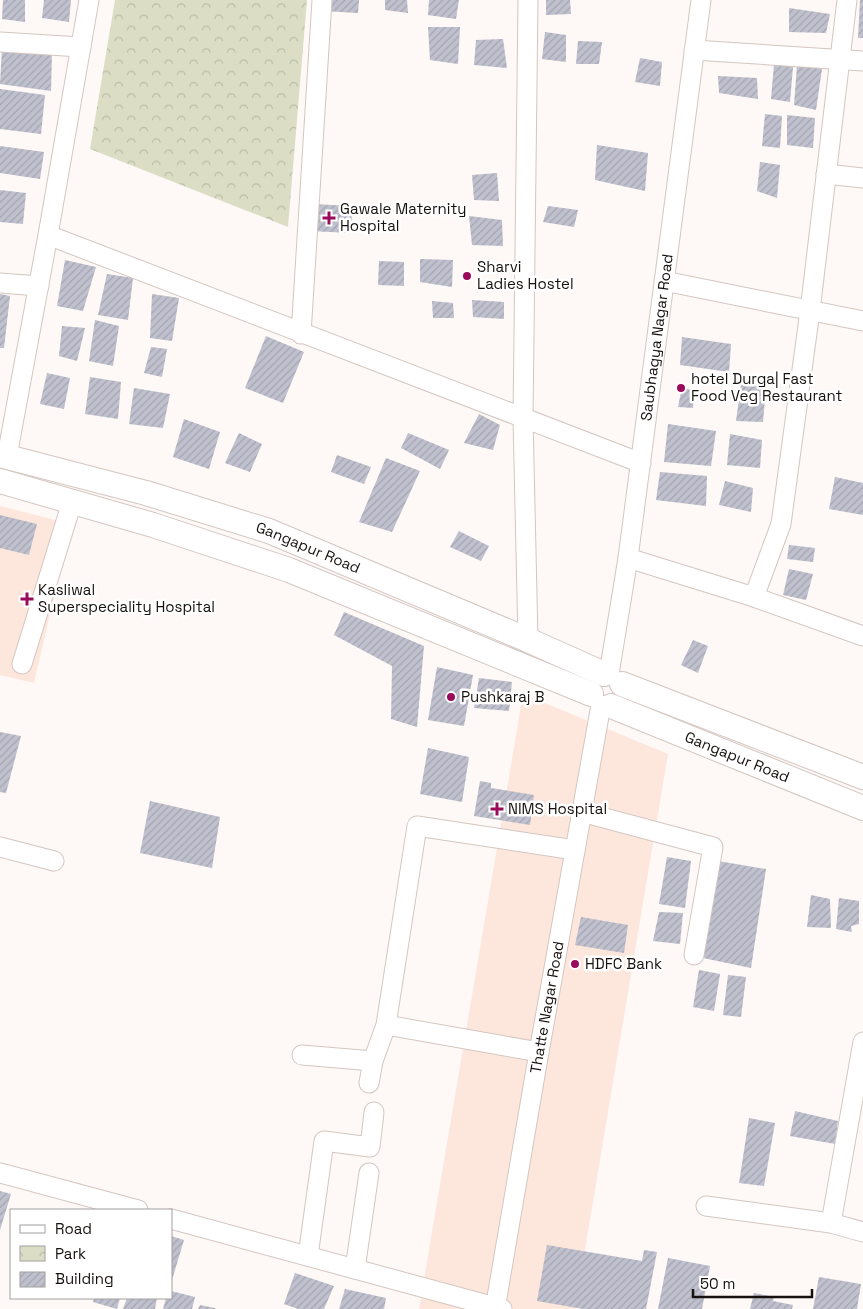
<svg xmlns="http://www.w3.org/2000/svg" width="863" height="1309" font-family="'Space Grotesk',sans-serif">
<style>
.built{fill:#fde7dd}
.park{fill:url(#park-crowns)}
.building{fill:url(#building-hatch)}
.lines{fill:none;stroke-linecap:round;stroke-linejoin:round}
.minor-casing{stroke:#d4c6c0;stroke-width:21}
.major-casing{stroke:#d4c6c0;stroke-width:26}
.minor{stroke:#fff;stroke-width:19}
.major{stroke:#fff;stroke-width:24}
.poi-dot{fill:#9a0b5b;stroke:#fff;stroke-width:2}
.labels{text-anchor:middle;stroke-width:5;stroke-linejoin:round;paint-order:stroke}
.poi-label{font-size:15px;fill:#16110f;stroke:#fff;text-anchor:start}
.street-label{font-size:15px;fill:#16110f;stroke:#fff}
</style>
<defs>
<pattern id="park-crowns" width="20" height="18" patternUnits="userSpaceOnUse" patternTransform="scale(1.25)"><rect width="20" height="18" fill="#dbdec5"/><path d="M2 6a3 3 0 1 1 6 0M12 15a3 3 0 1 1 6 0" fill="none" stroke="#bbbda8"/></pattern>
<pattern id="building-hatch" width="6" height="6" patternUnits="userSpaceOnUse" patternTransform="scale(1.25)"><rect width="6" height="6" fill="#c0c1ce"/><path d="M-1 1l2-2M0 6l6-6M5 7l2-2" fill="none" stroke="#a4a5b0"/></pattern>
</defs>
<rect width="100%" height="100%" fill="#fef8f6"/>
<path class="built" d="M0 506 71 524 34 683 0 675Z
M523 694 668 754 575 1309H419Z"/>
<path class="park" d="M115 0H307L288 227 90 149Z"/>
<path class="building" d="M3 0H25V22L2 19Z
M44 0H71L69 22 42 18Z
M324 0H359L358 13 323 11Z
M385 0H407L408 13 385 10Z
M429 0H459L456 19 428 15Z
M546 0H570L571 14 546 15Z
M860 0H863V38H858Z
M789 8 830 14 826 33 789 32Z
M428 27H460L458 64 430 60Z
M545 32 566 35V62L542 59Z
M503 39 507 68 474 65 476 40Z
M578 41 602 42 599 64H576Z
M2 48 52 51 51 91 0 84Z
M640 58 662 62 660 86 635 82Z
M774 64 793 67 790 102 771 99Z
M797 65 822 69 816 110 794 105Z
M718 76 757 78 758 99 719 93Z
M0 89 45 95 41 134 0 129Z
M765 114 782 116 780 148 762 146Z
M787 115 815 118 813 148 787 145Z
M597 145 648 153 645 191 595 180Z
M0 146 44 152 40 179 0 173Z
M760 162 780 165 777 198 757 191Z
M497 173 499 201 474 200 472 175Z
M0 190 26 193 23 224 0 222Z
M312 204 352 206 351 233 310 231Z
M548 206 578 210 574 227 543 222Z
M469 216 502 220 503 246 472 245Z
M420 259 453 260 452 287 420 282Z
M65 260 96 267 83 311 57 306Z
M379 261 404 262V286L378 285Z
M107 274 133 278 128 320 98 315Z
M0 294 10 296 4 348H0Z
M152 294 179 298 172 341 150 338Z
M472 300 504 302V319L473 317Z
M432 301 453 303 454 318H433Z
M95 320 119 326 113 366 89 361Z
M62 326 85 328 77 361 59 356Z
M266 336 304 352 283 403 245 388Z
M682 337 731 344 729 372 680 365Z
M151 347 167 349 162 377 144 373Z
M47 373 70 378 64 409 40 404Z
M90 377 121 382 118 419 85 414Z
M741 384 766 387 763 422 736 421Z
M682 387 695 391 693 408 678 407Z
M134 388 170 394 163 428 129 424Z
M479 414 500 425 493 450 464 443Z
M184 419 220 432 209 469 173 457Z
M668 424 716 431 711 466 664 462Z
M239 433 262 444 250 472 225 463Z
M408 433 449 450 440 469 401 448Z
M730 434 762 440 760 468 727 465Z
M337 455 371 467 364 484 331 472Z
M386 458 420 471 392 532 359 522Z
M660 472 707 476 706 506 656 500Z
M835 477 863 483V515L829 509Z
M725 481 753 488 751 512 719 505Z
M0 515 37 524 29 555 0 548Z
M459 531 489 546 481 561 450 547Z
M789 545 815 548 813 562 787 559Z
M789 569 813 574 806 600 783 595Z
M344 612 424 646 417 727 391 719 392 666 334 635Z
M693 640 708 646 698 673 681 665Z
M437 667 473 675 464 726 428 720Z
M479 678 512 682 509 711 474 708Z
M0 732 21 736 6 793 0 792Z
M428 748 469 757 462 802 420 794Z
M480 781 491 783V788L534 795 530 825 474 816Z
M150 801 220 817 212 868 140 853Z
M667 857 691 861 685 908 659 904Z
M718 861 766 869 751 968 703 958Z
M811 895 830 899 831 928 807 927Z
M839 898 859 901V924L851 926 852 932 836 929Z
M659 912 683 913 680 944 653 941Z
M581 917 628 925 624 953 575 945Z
M699 970 720 974 714 1011 693 1007Z
M728 975 746 977 741 1017 723 1015Z
M795 1111 838 1121 835 1144 790 1136Z
M749 1118 775 1123 764 1186 739 1183Z
M0 1191 11 1194 0 1230Z
M171 1236 184 1240 172 1280H171Z
M547 1245 642 1261 644 1250 657 1252 646 1309H583L537 1301Z
M668 1258 710 1266 702 1309H658Z
M295 1273 334 1286 324 1309H298L284 1304Z
M819 1277 861 1284 857 1309H813Z
M345 1289 386 1298 384 1309H339Z
M171 1291 195 1297 192 1309H163L166 1298H171Z
M754 1293 774 1297 773 1301 793 1305 792 1309H750Z
M94 1298H120L117 1309 93 1302Z
M127 1298H157L155 1309H123Z
M200 1305 215 1308V1309H198Z"/>
<g class="lines">
<g class="minor-casing">
<g id="minor">
<path d="M528 0 523 418 528 640"/>
<path d="M0 42 81 47"/>
<path d="M694 50 863 61"/>
<path d="M826 174 863 178"/>
<path d="M48 235 641 463"/>
<path d="M664 281 863 321"/>
<path d="M0 283 39 286"/>
<path d="M301 334 322 0"/>
<path d="M7 456 48 235 89 0"/>
<path d="M628 558 754 597 781 524 810 311 847 0"/>
<path d="M754 597 863 636"/>
<path d="M22 664 72 502"/>
<path id="s1" d="M609 674 628 558 701 0"/>
<path d="M582 812 713 847 694 955"/>
<path d="M0 847 54 861"/>
<path d="M386 1025 539 1052"/>
<path d="M302 1055 373 1061"/>
<path d="M369 1083 373 1061 386 1025 417 826 575 850"/>
<path d="M0 1173 138 1210"/>
<path d="M706 1206 831 1223 863 1232"/>
<path d="M171 1219 502 1309"/>
<path d="M831 1223 863 1042"/>
<path d="M308 1256 324 1141 370 1147 374 1112"/>
<path d="M355 1269 369 1173"/>
<path id="s2" d="M495 1309 539 1052 601 705"/>
</g>
</g>
<g class="major-casing">
<g id="major">
<path id="s3" d="M0 455 146 493 269 531 528 640 604 674"/>
<path d="M0 481 153 525 289 570 591 694"/>
<path d="M622 684 863 777"/>
<path id="s4" d="M611 706 863 808"/>
</g>
</g>
<use href="#minor" class="minor"/>
<use href="#major" class="major"/>
</g>
<g class="poi-dot">
<path d="M326.5 210.5h5v5h5v5h-5v5h-5v-5h-5v-5h5z"/>
<circle cx="467" cy="276" r="5"/>
<circle cx="681" cy="388" r="5"/>
<path d="M24.5 591.5h5v5h5v5h-5v5h-5v-5h-5v-5h5z"/>
<circle cx="451" cy="697" r="5"/>
<path d="M494.5 801.5h5v5h5v5h-5v5h-5v-5h-5v-5h5z"/>
<circle cx="575" cy="964" r="5"/>
</g>
<g class="labels">
<g class="poi-label">
<text x="340" y="214">Gawale Maternity<tspan x="340" dy="17">Hospital</tspan></text>
<text x="477" y="272">Sharvi<tspan x="477" dy="17">Ladies Hostel</tspan></text>
<text x="691" y="384">hotel Durga| Fast<tspan x="691" dy="17">Food Veg Restaurant</tspan></text>
<text x="38" y="595">Kasliwal<tspan x="38" dy="17">Superspeciality Hospital</tspan></text>
<text x="461" y="702">Pushkaraj B</text>
<text x="508" y="814">NIMS Hospital</text>
<text x="585" y="969">HDFC Bank</text>
</g>
<g class="street-label">
<text dy="5" stroke="none"><textPath href="#s1" startOffset="340">Saubhagya Nagar Road</textPath></text>
<text dy="5" stroke="none"><textPath href="#s3" startOffset="322">Gangapur Road</textPath></text>
<text dy="5" stroke="none"><textPath href="#s4" startOffset="136">Gangapur Road</textPath></text>
<text dy="5" stroke="none"><textPath href="#s2" startOffset="306">Thatte Nagar Road</textPath></text>
</g>
</g>
<rect x="10" y="1209" width="162" height="90" fill="#ffffff" stroke="#a2a09f"/>
<rect x="20" y="1225" width="25" height="8" fill="#ffffff" stroke="#a2a09f"/>
<text x="55" y="1234" font-size="15" fill="#16110f">Road</text>
<rect x="20" y="1246" width="25" height="15" fill="url(#park-crowns)" stroke="#a2a09f"/>
<text x="55" y="1259" font-size="15" fill="#16110f">Park</text>
<rect x="20" y="1272" width="25" height="15" fill="url(#building-hatch)" stroke="#a2a09f"/>
<text x="55" y="1284" font-size="15" fill="#16110f">Building</text>
<path d="M693 1289v8h119v-8" fill="none" stroke="#16110f" stroke-width="2.5"/>
<text x="700" y="1289" font-size="15" fill="#16110f" stroke="#ffffff" stroke-width="4" paint-order="stroke">50 m</text>
</svg>
